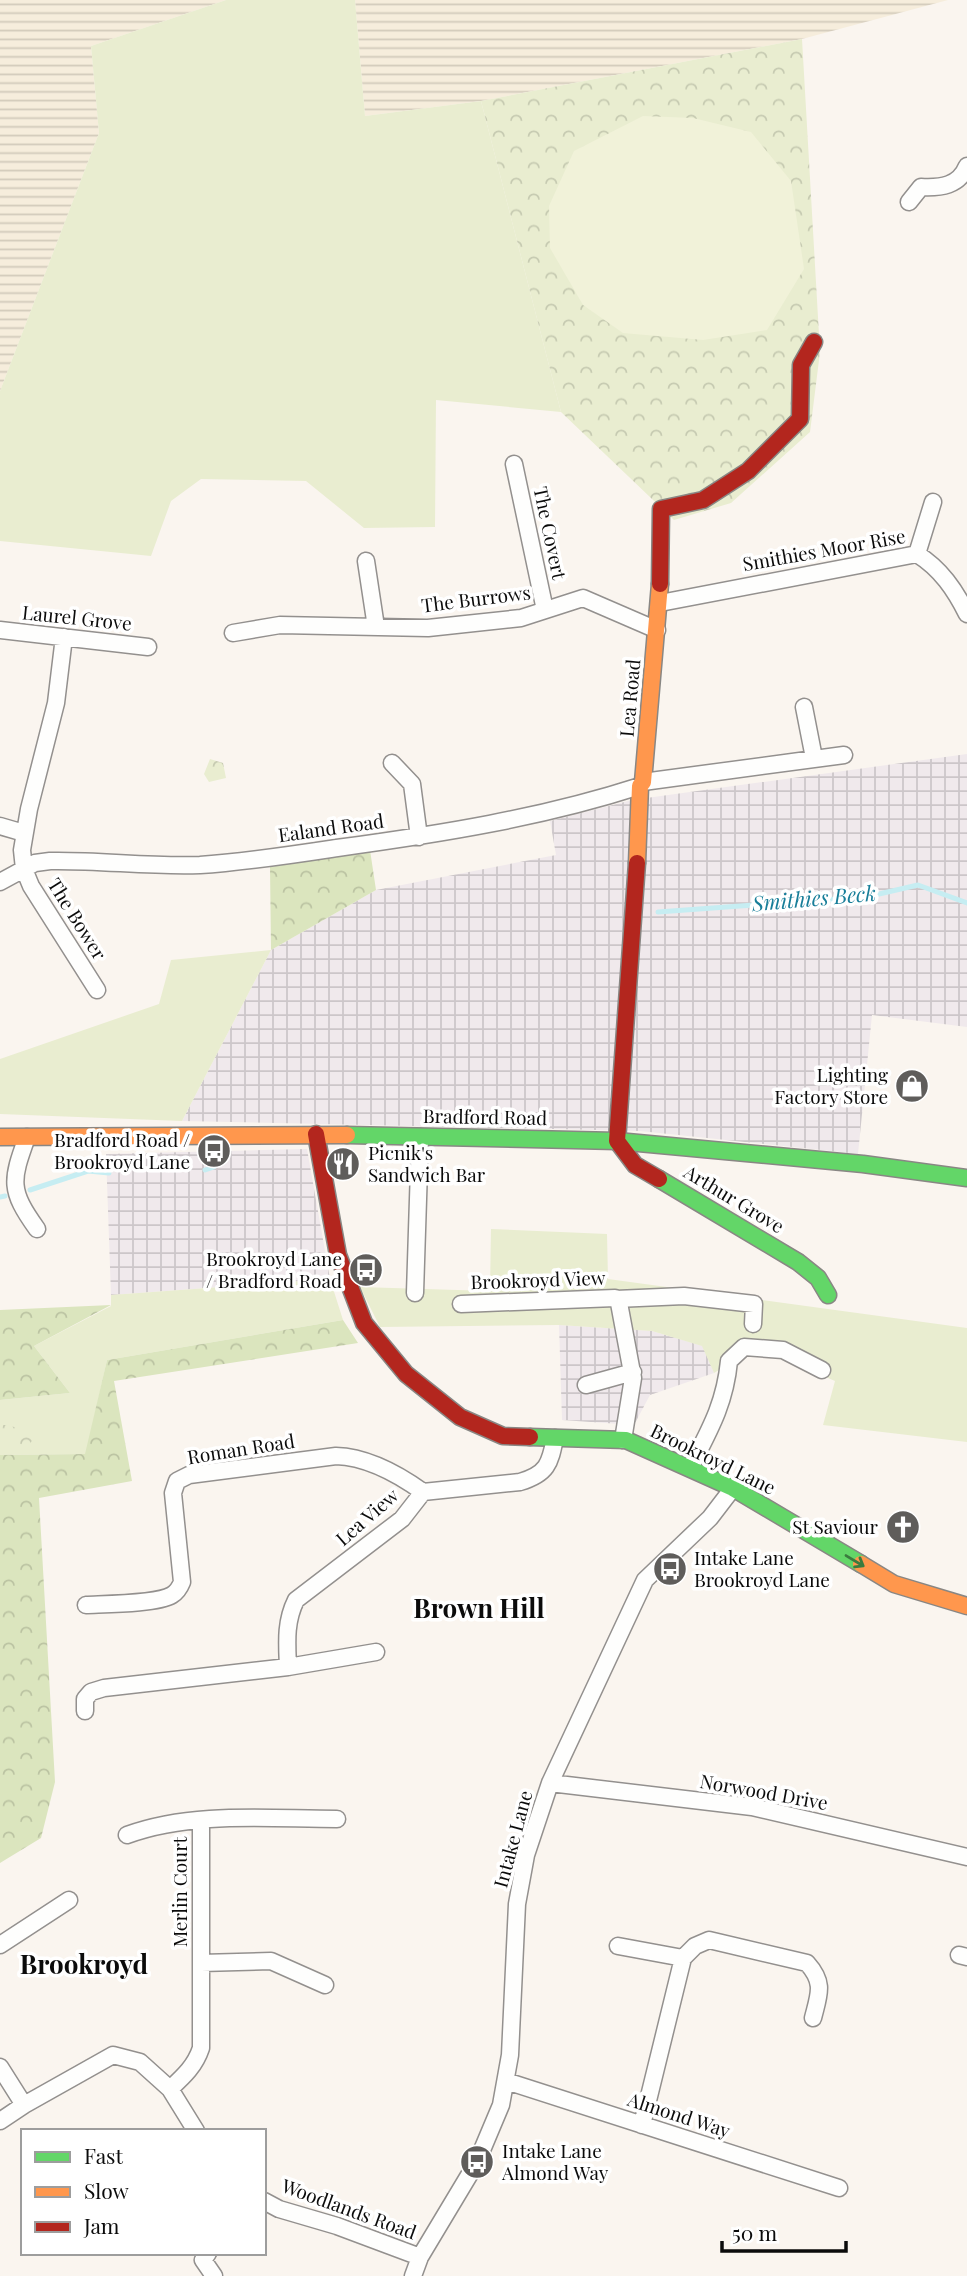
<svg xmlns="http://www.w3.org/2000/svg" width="967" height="2276" font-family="'Playfair Display',serif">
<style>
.industrial{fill:url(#industrial-grid)}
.farmland{fill:url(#farmland-rules)}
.grass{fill:#e9edd0}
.forest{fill:url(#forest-crowns)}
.park{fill:url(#park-crowns)}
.pitch{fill:#f1f2d9}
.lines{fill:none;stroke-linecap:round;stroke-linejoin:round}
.stream{stroke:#c6edf2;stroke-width:5}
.street-casing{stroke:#93908e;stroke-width:19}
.fast-casing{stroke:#898784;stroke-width:19}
.slow-casing{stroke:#898784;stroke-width:19}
.jam-casing{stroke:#898784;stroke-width:19}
.street{stroke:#fefefd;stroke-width:16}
.fast{stroke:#63d668;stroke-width:16}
.slow{stroke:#ff974d;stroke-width:16}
.jam{stroke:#b3261e;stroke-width:16}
.oneway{stroke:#3b7b3e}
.labels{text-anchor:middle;stroke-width:7;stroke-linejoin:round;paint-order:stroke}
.street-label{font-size:19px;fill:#0b0b0b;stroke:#fff}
.poi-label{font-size:19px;fill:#0b0b0b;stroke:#fff;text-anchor:end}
.water-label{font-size:21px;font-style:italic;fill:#187e99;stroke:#fff}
.district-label{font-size:26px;font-weight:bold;fill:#0b0b0b;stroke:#fff}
</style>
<defs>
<pattern id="industrial-grid" width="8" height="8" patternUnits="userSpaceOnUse" patternTransform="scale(1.75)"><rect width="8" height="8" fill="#f0e9ec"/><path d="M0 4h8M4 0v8" fill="none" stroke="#ccc6c9"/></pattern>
<pattern id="farmland-rules" width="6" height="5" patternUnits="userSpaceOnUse" patternTransform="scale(1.75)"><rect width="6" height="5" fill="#f6eddc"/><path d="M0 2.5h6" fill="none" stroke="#d2cabb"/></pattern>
<pattern id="forest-crowns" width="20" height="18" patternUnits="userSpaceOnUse" patternTransform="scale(1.75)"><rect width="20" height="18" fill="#dbe5be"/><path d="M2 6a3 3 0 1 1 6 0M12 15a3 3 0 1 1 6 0" fill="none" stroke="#bbc3a2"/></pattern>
<pattern id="park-crowns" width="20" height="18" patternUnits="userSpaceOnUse" patternTransform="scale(1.75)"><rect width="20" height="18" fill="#e9edd0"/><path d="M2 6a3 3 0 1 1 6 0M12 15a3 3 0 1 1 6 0" fill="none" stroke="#c6cab1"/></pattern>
</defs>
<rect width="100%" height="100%" fill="#faf5ef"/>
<path class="industrial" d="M967 754V1027L872 1015 858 1154 640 1131 182 1121 271 950 376 890 556 855 550 821 632 800Z
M307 1149 330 1279 111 1295 106 1154Z
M559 1325 652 1331 703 1346 714 1373 650 1395 634 1425 562 1420Z"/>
<path class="farmland" d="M0 0H226L91 46 99 133 0 391Z
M355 0H948L802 39 481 101 365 116Z"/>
<path class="grass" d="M226 0H355L365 116 481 101 561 412 436 400 435 527 364 528 306 481 201 479 171 501 151 556 0 541V391L99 133 91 46Z
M271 950 182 1121 0 1114V1059L159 1004 171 960Z
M491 1229 607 1234 608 1279 967 1328V1442L823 1425 835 1381 782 1358 745 1354 714 1373 702 1346 652 1331 559 1325 380 1327 360 1287 490 1291Z
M330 1279 343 1320 107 1360 86 1454 0 1455V1400L70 1393 34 1346 111 1306V1295Z"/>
<path class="forest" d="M370 850 376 890 271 950 270 867Z
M111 1305 34 1346 70 1393 0 1400V1310Z
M343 1320 358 1343 114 1381 132 1481 39 1498 55 1782 41 1838 0 1863V1455L85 1454 107 1360Z"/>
<path class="park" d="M802 39 820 352 810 432 731 503 674 520 561 412 481 101Z
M210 759 223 763 226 778 209 782 204 774Z
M0 1425H9L36 1436 26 1448 0 1450Z"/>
<path class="pitch" d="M643 116 693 118 751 132 791 181 804 269 767 330 703 340 623 333 583 305 550 248 549 206 574 151Z"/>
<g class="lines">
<path class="stream" d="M658 912 866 897 918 885 967 903
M205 1170 214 1167 218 1156
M30 1190 88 1171 109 1173
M0 1197 5 1196"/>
<g class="street-casing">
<path id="street" d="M909 202 921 187C941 188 959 186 967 166
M514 464 545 610
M917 554 933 502
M366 561 376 627
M660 603 917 554C941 569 955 590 967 614
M0 630 148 647
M233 633 280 625 428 628 521 618 583 598 657 630
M64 637 56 703 29 809 22 850 24 869 31 886 97 990
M804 707 814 758
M392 763 412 784 419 837
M643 782 844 755
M0 826 24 833
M0 882 35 863 50 861C100 860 150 867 200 865 246 862 291 855 337 848 440 834 541 818 640 786
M27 1137C11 1181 9 1190 37 1229
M415 1293 420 1137
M616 1299 684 1296 754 1304 753 1324
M461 1304 615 1298 619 1303 633 1378 623 1440
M586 1385 633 1372
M690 1468C709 1431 725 1404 729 1361L744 1347 783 1350 822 1370
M86 1605C105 1604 157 1604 172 1595 177 1592 180 1587 182 1582L173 1493 177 1481 189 1475 336 1456C368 1457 398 1474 423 1492
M288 1667C287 1643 285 1622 296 1600L402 1519 423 1492 520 1482C547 1474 550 1464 555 1438
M85 1711V1699L91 1692 104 1688 288 1667 376 1652
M550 1783 752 1807 967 1857
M127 1835C193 1811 268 1819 337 1819
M0 1945 69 1900
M618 1946 683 1958
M959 1955 967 1957
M201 1963 271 1961 325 1985
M0 2067 24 2105
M506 2081 839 2188
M170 2089C184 2076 195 2066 201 2048V1820
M0 2121 24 2105 113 2055 140 2062 170 2089 196 2131
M642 2125 683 1958 695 1946 709 1940 807 1963C825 1983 819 1994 813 2018
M264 2201 279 2209 337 2226 420 2257
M208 2253 203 2260 214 2276
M413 2276 420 2257 477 2162 501 2105 510 2055 517 1904 526 1855 550 1783 645 1580 710 1518 733 1488"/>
</g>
<g class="fast-casing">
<path id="fast" d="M347 1135 617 1141 863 1164 967 1178
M659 1179 798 1262 818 1278 828 1295
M530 1437 626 1440 733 1488 861 1564"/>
</g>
<g class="slow-casing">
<path id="slow" d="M637 863 640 786 643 782 660 584
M0 1137 347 1135
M861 1564 894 1584 967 1606"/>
</g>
<g class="jam-casing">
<path id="jam" d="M660 584 661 509 703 500 748 471 800 419 801 365 814 342
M637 863 617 1141 635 1165 659 1179
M316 1134 338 1255 364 1323 406 1374 460 1417 503 1436 530 1437"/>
</g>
<use href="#street" class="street"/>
<use href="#fast" class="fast"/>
<use href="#slow" class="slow"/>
<use href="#jam" class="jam"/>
</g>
<defs><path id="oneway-shaft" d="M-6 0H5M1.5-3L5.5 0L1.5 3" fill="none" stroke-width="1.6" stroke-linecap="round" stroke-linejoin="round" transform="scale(1.75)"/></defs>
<use class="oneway" href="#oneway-shaft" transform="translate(855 1561) rotate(31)"/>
<defs>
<g id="shop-disc" transform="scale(1.75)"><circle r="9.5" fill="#5f5d5b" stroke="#fff"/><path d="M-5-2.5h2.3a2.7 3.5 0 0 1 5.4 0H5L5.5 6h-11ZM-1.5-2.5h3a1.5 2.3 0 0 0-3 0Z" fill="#fff"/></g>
<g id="bus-disc" transform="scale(1.75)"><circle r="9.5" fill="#5f5d5b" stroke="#fff"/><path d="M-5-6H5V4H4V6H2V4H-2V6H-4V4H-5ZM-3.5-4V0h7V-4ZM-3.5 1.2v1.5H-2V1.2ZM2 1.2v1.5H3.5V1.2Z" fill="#fff"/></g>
<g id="restaurant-disc" transform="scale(1.75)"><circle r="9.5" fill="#5f5d5b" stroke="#fff"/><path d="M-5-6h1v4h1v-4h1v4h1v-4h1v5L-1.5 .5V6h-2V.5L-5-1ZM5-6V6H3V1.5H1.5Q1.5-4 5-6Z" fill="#fff"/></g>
<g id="church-disc" transform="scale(1.75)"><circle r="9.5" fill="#5f5d5b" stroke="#fff"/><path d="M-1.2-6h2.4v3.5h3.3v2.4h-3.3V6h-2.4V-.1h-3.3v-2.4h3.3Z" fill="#fff"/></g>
</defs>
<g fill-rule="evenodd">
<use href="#shop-disc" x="912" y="1086"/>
<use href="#bus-disc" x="214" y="1151"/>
<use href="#restaurant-disc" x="343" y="1164"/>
<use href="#bus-disc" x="366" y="1270"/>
<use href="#church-disc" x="903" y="1527"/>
<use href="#bus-disc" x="670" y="1569"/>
<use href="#bus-disc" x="477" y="2162"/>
</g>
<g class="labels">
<g class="street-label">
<text transform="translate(550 533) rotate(78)" y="7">The Covert</text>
<text transform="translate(824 550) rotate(-10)" y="7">Smithies Moor Rise</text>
<text transform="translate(476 599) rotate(-7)" y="7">The Burrows</text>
<text transform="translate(77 618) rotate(6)" y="7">Laurel Grove</text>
<text transform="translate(630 698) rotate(-85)" y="7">Lea Road</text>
<text transform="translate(331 828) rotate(-8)" y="7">Ealand Road</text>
<text transform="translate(77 919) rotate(58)" y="7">The Bower</text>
<text transform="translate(485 1117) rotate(1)" y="7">Bradford Road</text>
<text transform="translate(734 1199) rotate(31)" y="7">Arthur Grove</text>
<text transform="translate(538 1280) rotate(-2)" y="7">Brookroyd View</text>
<text transform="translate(241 1449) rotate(-9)" y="7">Roman Road</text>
<text transform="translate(713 1459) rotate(26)" y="7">Brookroyd Lane</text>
<text transform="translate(367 1517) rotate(-41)" y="7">Lea View</text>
<text transform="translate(764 1792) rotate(10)" y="7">Norwood Drive</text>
<text transform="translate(513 1839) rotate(-75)" y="7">Intake Lane</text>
<text transform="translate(180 1892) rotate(-90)" y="7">Merlin Court</text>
<text transform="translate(679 2115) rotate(18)" y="7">Almond Way</text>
<text transform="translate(349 2209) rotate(20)" y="7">Woodlands Road</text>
</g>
<g class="poi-label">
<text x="888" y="1082">Lighting<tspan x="888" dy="22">Factory Store</tspan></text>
<text x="190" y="1147">Bradford Road /<tspan x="190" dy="22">Brookroyd Lane</tspan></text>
<text x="368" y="1160" text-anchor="start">Picnik's<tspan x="368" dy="22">Sandwich Bar</tspan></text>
<text x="342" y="1266">Brookroyd Lane<tspan x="342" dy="22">/ Bradford Road</tspan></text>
<text x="878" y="1534">St Saviour</text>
<text x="694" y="1565" text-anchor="start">Intake Lane<tspan x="694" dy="22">Brookroyd Lane</tspan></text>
<text x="502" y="2158" text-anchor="start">Intake Lane<tspan x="502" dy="22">Almond Way</tspan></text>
</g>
<g class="water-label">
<text transform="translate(814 899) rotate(-5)" y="7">Smithies Beck</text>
</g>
<g class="district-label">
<text x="479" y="1618">Brown Hill</text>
<text x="84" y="1974">Brookroyd</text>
</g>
</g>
<rect x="21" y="2129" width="245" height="126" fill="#ffffff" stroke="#9d9d9d" stroke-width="2"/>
<rect x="35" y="2152" width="35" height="10" fill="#63d668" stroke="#9d9d9d" stroke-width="2"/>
<text x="84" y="2164" font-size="21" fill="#0b0b0b">Fast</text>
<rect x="35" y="2187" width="35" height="10" fill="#ff974d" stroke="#9d9d9d" stroke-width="2"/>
<text x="84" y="2199" font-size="21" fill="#0b0b0b">Slow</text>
<rect x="35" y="2222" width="35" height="10" fill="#b3261e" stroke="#9d9d9d" stroke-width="2"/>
<text x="84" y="2234" font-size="21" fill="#0b0b0b">Jam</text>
<path d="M722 2241v10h124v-10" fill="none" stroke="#0b0b0b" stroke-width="3.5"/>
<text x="732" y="2241" font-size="21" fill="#0b0b0b" stroke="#ffffff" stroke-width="5" paint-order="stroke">50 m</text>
</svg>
